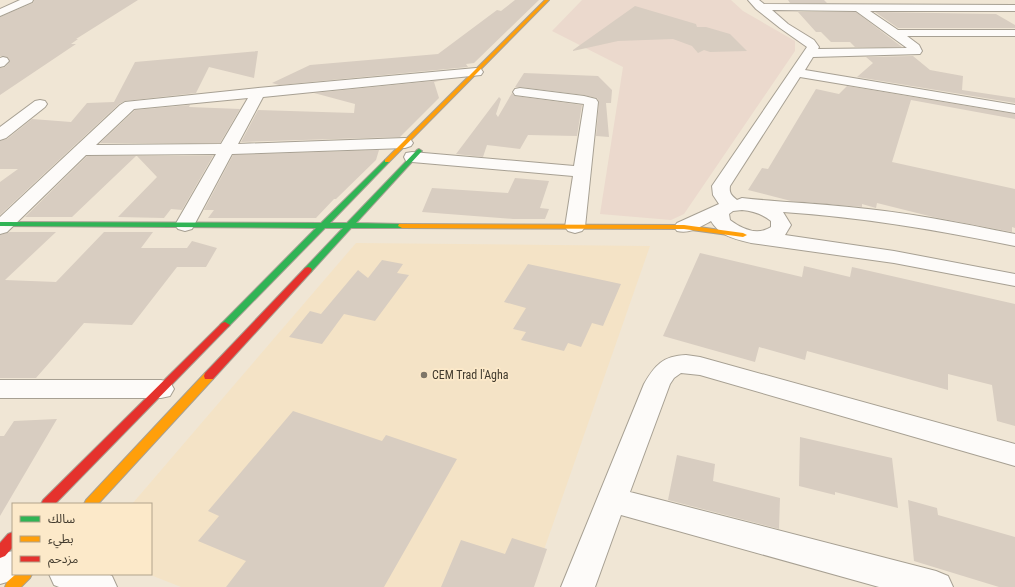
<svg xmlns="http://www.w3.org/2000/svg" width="1015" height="587" font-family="'Roboto Condensed','Noto Sans Arabic',sans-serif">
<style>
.built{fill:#f4e3c6}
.green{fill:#ebd9cd}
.building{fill:#d8cdc1}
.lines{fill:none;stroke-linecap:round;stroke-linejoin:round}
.street-casing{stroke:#a7a093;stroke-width:2}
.fast-casing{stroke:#a7a093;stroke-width:2}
.slow-casing{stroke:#a7a093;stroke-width:2}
.jam-casing{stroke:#a7a093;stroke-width:2}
.street{fill:#fdfbf9;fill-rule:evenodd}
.fast{fill:#30b455;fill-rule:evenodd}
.slow{fill:#ff9f0a;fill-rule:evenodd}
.jam{fill:#e5322d;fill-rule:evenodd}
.poi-dot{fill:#7e7668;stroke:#fce9c9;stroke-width:1.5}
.labels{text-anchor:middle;stroke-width:3.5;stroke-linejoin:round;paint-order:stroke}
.poi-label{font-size:12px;fill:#413a2d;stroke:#fce9c9;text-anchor:start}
</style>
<rect width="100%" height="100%" fill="#f0e6d5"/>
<path class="built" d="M356 243 650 246 531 587H181L148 574H151V504H132Z"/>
<path class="green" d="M582 0H731L743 11 795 41V51L684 214 671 220 600 214 623 67 552 31Z"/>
<path class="building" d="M34 0H138L76 39H78L71 44H76L0 95V68L5 67 10 61 7 57 0 56V17L33 3Z
M515 0H539L474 63 466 64 468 67 279 85 272 83 310 65 438 54 497 10 501 11Z
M788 0H824L827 3H790Z
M635 6 696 24 697 27H706L730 34 747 51 710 52 704 50 698 53 692 46 673 39 618 41 573 51V50Z
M798 12H856L902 47H855L850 42H831L821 32H816Z
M875 12 996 14 1015 25V28H898Z
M258 51 254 78 209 67 196 93 125 101 119 104 0 215V182L18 169H0V141L7 139 32 119 71 122 87 103 114 102 135 62Z
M913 56 930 70 963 76 962 90 1015 98V103L857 77 873 63 866 57Z
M524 73 598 76 612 90 611 103H606L609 137 596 136 599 102 597 98 584 95 520 87H515Z
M443 80 434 82 439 98 400 137 241 142 258 110 354 113 355 104 314 93Z
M847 86 1015 114V119L911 100 892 162 1015 189V228L1012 227V232L933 217 877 203 876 208 862 204V207L791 201 748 190 762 168 768 169 816 89 839 94Z
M512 93 515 96 582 105 577 136 528 135 520 149 487 145 483 157 456 154 499 97 501 99 496 114 498 117Z
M190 105 189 107 240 109 220 143H100L135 110Z
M379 150 376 160 336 199H334L316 218H208L214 210H204L233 155Z
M87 156H136L72 217H25Z
M137 156H213L182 210 171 209 164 218 118 217 157 177Z
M515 178 549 181 540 208 549 209 545 219H513L422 212 432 188 508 193Z
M10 232H56L5 280 56 282 104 232H153L141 248H187L192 241 217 248 206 267H177L132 325 84 323 36 378H0V235Z
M700 253 802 277 804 266 850 277 852 267 1015 304V426L997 421 992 385 948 374V390L807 351 805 360 759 347 755 362 663 336Z
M382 260 403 264 397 273 409 275 375 321 344 314 322 344 289 337 310 311 321 314 358 270 368 278Z
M528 264 621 284 603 326 592 323 581 347 568 343 564 351 521 340 526 332 513 329 526 308 504 302Z
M293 411 382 441 386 435 457 459 384 587H226L246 561 198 541 219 516 208 511Z
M57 419 0 516V436H4L14 421Z
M800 437 892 458 898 508 835 492V495L799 486Z
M677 455 715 464 713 481 780 498 779 529 668 500Z
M908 500 937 508 938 515 1015 537V587H999L914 561Z
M512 538 547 549 534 587H441L461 540 505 554Z"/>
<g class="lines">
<g class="street-casing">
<path id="street" d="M20 0H33L32 2 0 16V9Z
M748 0H759L764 4 1015 5V11H870L898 30H1015V36H907L919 45 922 51 920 54 813 57 805 70 1015 105V113L800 77 730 186C729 193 731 195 737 200L742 198C777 202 813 203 849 207 905 212 960 223 1015 234V246C938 230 861 217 783 212L791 225 785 235 894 251 1015 274V286L894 263 751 243C735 239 720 236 711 221 700 227 690 234 677 231L674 227 677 223 719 204 713 195 712 186 807 47 780 28 756 9ZM772 10 856 11 907 48 818 49 819 47 814 40 788 24ZM742 210C753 211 762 214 771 221V227C757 236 742 229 730 220L729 214 733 211Z
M3 57 7 58 9 61 4 66 0 67V58Z
M476 68 481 69 483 72 481 75 263 97 238 144 405 138 411 140 413 143 411 146 405 148 232 154 192 229 185 231 178 229 175 225 216 154 86 155 7 232 0 234V217L120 105 125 102 258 88ZM248 98 221 144 96 145 134 109Z
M520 88 584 96 596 99 598 102 585 227 582 231 575 233 568 231 565 227 573 176 412 162 406 161 404 157 406 153 412 152 574 166 584 104 515 95 513 92 515 89Z
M40 100 45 101 47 104 45 107 6 138 0 140V127L35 101Z
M686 355 700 357 1015 444V466L700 375 681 373 674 378 670 384 630 492 936 571 948 576 953 587H879L621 515 595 587H561L644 384C655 365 663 356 686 355Z
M0 380H161L170 382 174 389 170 396 161 398H0Z
M13 551V574H26L25 577 0 584V554Z
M49 574H108L112 576 117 587H59L54 585Z"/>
</g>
<g class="fast-casing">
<path id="fast" d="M419 149 422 151 421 152 356 223 402 224 406 226 405 228H351L311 272H305L304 270 305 268 343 228H325L228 327 225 328 220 325 222 323 316 228 0 226V222L321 223 385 160H389V162L330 223H347L417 150Z"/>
</g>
<g class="slow-casing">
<path id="slow" d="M545 0H549L389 162H385V160Z
M399 224 684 225 743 233 747 235 743 237 684 229 402 228 398 226Z
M209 372 213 373 214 376 213 379 98 504H84L86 500 205 373Z
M16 574H32L30 578 21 587H5L7 582Z"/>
</g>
<g class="jam-casing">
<path id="jam" d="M308 267 311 268 312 270 311 272 213 379H205L204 376 205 373 305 268Z
M225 322 230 325 228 327 55 504H41L43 500 222 323Z
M13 532V547L5 556 0 558V543L8 534Z"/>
</g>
<use href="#street" class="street"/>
<use href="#fast" class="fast"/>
<use href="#slow" class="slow"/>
<use href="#jam" class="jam"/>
</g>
<circle class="poi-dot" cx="424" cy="375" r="4"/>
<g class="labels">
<g class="poi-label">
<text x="432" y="379">CEM Trad l'Agha</text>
</g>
</g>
<rect x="12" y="503" width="140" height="72" fill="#fce9c9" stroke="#b1a38b"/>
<rect x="20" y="516" width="20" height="6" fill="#30b455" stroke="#b1a38b"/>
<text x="48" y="523" font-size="12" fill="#413a2d">سالك</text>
<rect x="20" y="536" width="20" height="6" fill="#ff9f0a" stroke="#b1a38b"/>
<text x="48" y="543" font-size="12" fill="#413a2d">بطيء</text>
<rect x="20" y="556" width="20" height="6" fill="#e5322d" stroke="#b1a38b"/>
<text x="48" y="563" font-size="12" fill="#413a2d">مزدحم</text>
</svg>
